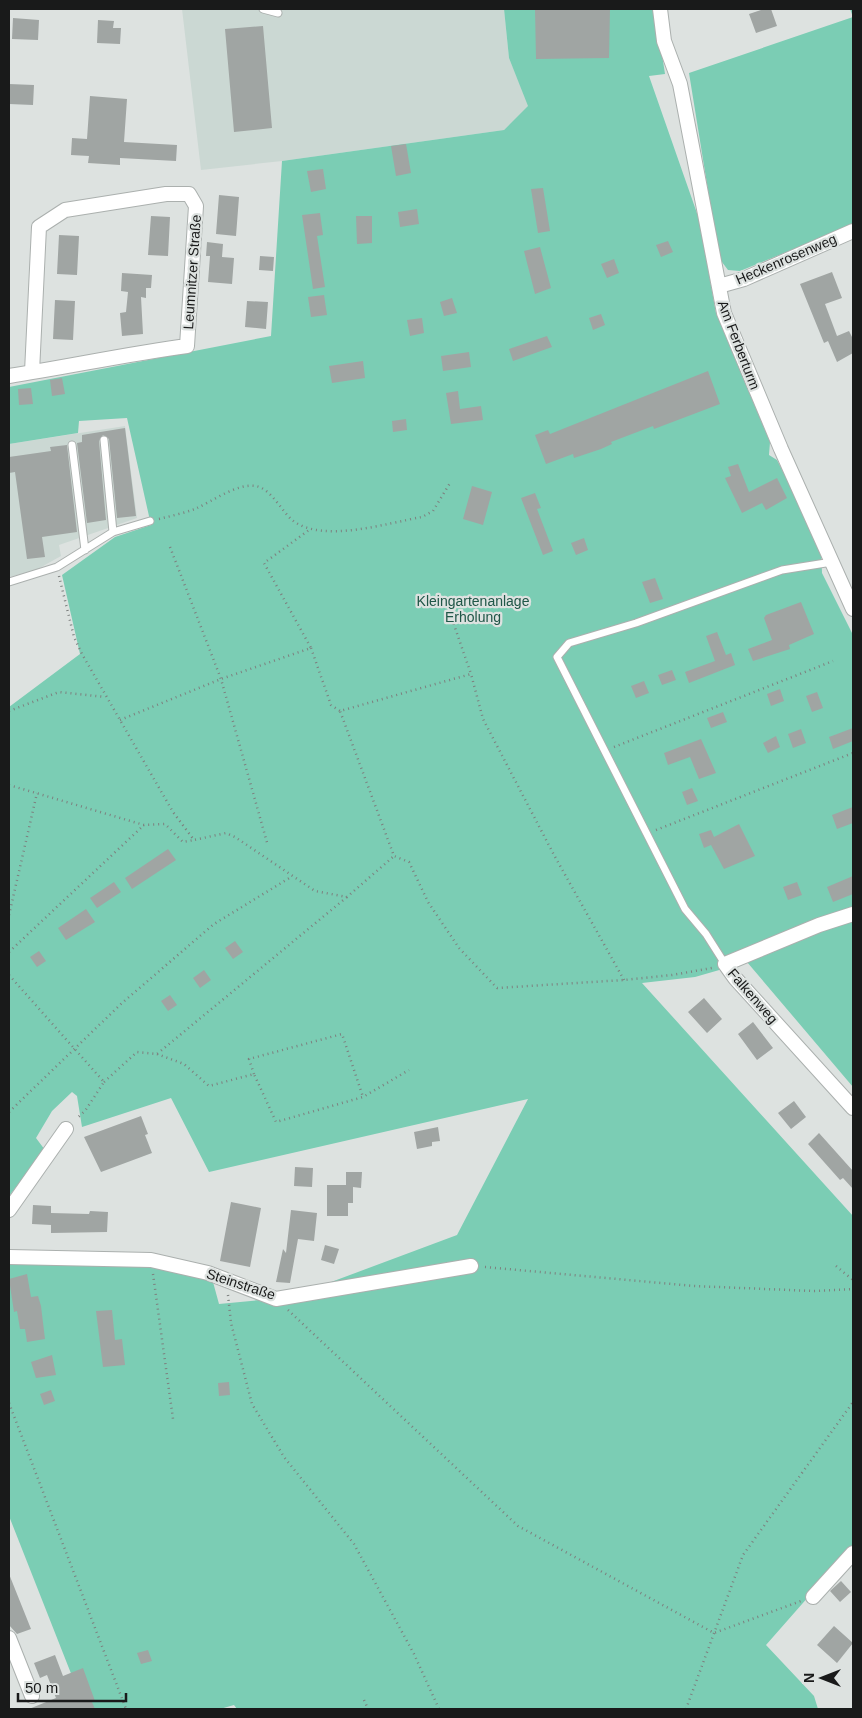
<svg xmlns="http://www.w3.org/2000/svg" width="862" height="1718" font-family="Helvetica,sans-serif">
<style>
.built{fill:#cbd8d3}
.green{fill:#7bcdb4}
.building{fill:#a0a5a3}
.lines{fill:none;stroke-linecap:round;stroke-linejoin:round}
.service-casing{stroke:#abb0ae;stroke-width:9}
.minor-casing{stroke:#abb0ae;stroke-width:16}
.path{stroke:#7d807f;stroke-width:2.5;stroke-dasharray:1 4;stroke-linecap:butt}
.service{stroke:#fff;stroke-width:7}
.minor{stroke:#fff;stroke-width:14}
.labels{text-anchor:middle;stroke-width:4.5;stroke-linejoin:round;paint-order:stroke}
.street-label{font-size:14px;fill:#191a1a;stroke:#dde2e0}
.park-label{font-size:14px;fill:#205748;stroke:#dde2e0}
</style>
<rect width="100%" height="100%" fill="#dde2e0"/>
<path class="built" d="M182 9H504L509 58 529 106 504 130 282 161 201 170Z
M125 426 137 518 59 545 61 556 36 570 9 577V444Z"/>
<path class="green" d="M504 9H655L665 74 649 76 699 219 716 313 770 442 769 455 777 460 821 545 822 573 853 635V1087L747 962 695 977 642 983 853 1216V1546L766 1645 814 1696 818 1709H237L234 1705 220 1709H85L9 1516V1264L154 1266 210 1271 219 1304 291 1297 457 1235 528 1099 209 1172 171 1098 82 1127 77 1096 72 1092 52 1111 36 1138 45 1150 9 1196V707L80 654 62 575 115 537 151 525 127 418 79 421 78 433 9 444V387L271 336 282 161 504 130 528 106 509 58Z
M850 9H853V225L740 271 728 270 719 258 689 73 853 17Z"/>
<path class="building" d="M535 9H610L609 58 536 59Z
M764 9H771L777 26 756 33 749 14Z
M13 18 39 20 38 40 12 39Z
M98 20 114 21 113 28H121L120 44 97 43Z
M263 26 272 128 234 132 225 29Z
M9 84 34 85 33 105 9 104Z
M90 96 127 99 124 142 177 145 176 161 120 158V165L88 163 89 156 71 155 72 138 87 139Z
M406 144 411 173 396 176 391 146Z
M323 169 326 189 311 192 307 171Z
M543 188 550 231 538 233 531 189Z
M219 195 239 197 236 236 216 234Z
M417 209 419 224 400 227 398 212Z
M320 213 323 235 317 236 325 287 313 289 302 215Z
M151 216 170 217 168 256 148 255Z
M356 216H372V243L357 244Z
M59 235 79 236 77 275 57 274Z
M668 241 673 252 661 257 656 245Z
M207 242 223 244 222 257 234 258 232 284 208 282 210 256H206Z
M540 247 551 288 535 294 524 251Z
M260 256 274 257 273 271 259 270Z
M614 259 619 273 607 278 601 264Z
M832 272 842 298 825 304 837 336 849 331 853 339V353L837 362 828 341 824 343 800 284Z
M122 273 152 275 151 288H146V298L141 297 143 334 122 336 120 313 126 312 128 292 121 291Z
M324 295 327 315 311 317 308 297Z
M452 298 457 313 444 316 440 302Z
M55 300 75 301 73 340 53 339Z
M247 301 268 302 266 329 245 327Z
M601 314 605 325 593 330 589 318Z
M422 318 424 333 410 336 407 320Z
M547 336 552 347 513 361 509 349Z
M469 352 471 367 443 371 441 356Z
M363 361 365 378 332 383 329 366Z
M708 371 720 404 654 429 653 426 611 442 612 444 601 449 574 458 573 454 546 464 535 435 548 430 550 434Z
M62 378 65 394 52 396 50 380Z
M31 388 33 404 19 405 18 389Z
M458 391 460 409 481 406 483 420 451 424 446 393Z
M406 419 407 430 393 432 392 421Z
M125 428 136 516 117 518 109 439 103 435 99 441 106 520 87 523 77 443 82 442V435Z
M67 445 77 532 42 537 45 557 27 559 15 472 9 473V457L51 451 50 447Z
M738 464 749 492 777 478 787 498 766 510 762 503 742 513 725 478 731 476 728 467Z
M472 486 492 492 483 525 463 519Z
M535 493 541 508 537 509 553 551 543 555 521 498Z
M584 538 588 550 576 555 571 543Z
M655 578 663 599 650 603 642 582Z
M801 602 814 634 789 645 790 649 753 661 748 649 772 640 764 618 766 615Z
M717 632 726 655 731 653 735 665 689 683 685 672 715 661 706 636Z
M672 670 676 680 662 685 658 675Z
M644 681 649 693 636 698 631 686Z
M780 689 784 701 771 706 767 694Z
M817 692 823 708 812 712 806 696Z
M723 712 727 722 711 728 707 718Z
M853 728V741L833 749 829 737Z
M801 729 806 743 793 748 788 734Z
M776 736 780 747 768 753 763 743Z
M701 739 716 773 699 779 690 757 668 765 664 753Z
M692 788 698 801 687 805 682 792Z
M853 807V823L837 829 832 815Z
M739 824 755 856 724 869 711 845 704 848 699 834 711 830 714 837Z
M168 849 176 860 132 889 125 878Z
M853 876V894L833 902 827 887Z
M114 882 121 892 97 908 90 898Z
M797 882 802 895 788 900 783 887Z
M86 909 95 922 66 940 58 928Z
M235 941 243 952 233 959 225 948Z
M39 951 46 961 37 967 30 957Z
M204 970 211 980 200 988 193 978Z
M170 995 177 1005 168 1011 161 1001Z
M704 998 722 1019 707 1033 688 1012Z
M753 1022 773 1048 757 1060 738 1034Z
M794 1101 806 1117 791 1129 778 1113Z
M141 1116 148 1134 145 1135 152 1153 101 1172 84 1137Z
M438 1127 440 1141 432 1142V1146L417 1149 414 1132Z
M819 1133 853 1171V1189L843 1178 840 1180 808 1144Z
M295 1167 313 1168 312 1187 294 1186Z
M346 1172H362L361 1188 353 1187V1203H348V1216H327V1185H346Z
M231 1202 261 1208 250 1267 220 1261Z
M33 1205 51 1206V1213L89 1214 90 1211 108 1212 107 1232 51 1233V1225L32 1224Z
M291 1210 317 1213 314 1241 298 1239 290 1283 276 1282 283 1249 286 1253Z
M325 1245 339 1249 334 1264 321 1260Z
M27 1274 31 1297 38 1296 41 1306 45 1339 27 1342 25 1329H20L17 1311 14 1312 9 1279Z
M112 1310 115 1340 122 1339 125 1365 103 1367 96 1311Z
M52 1355 56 1375 36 1378 31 1362Z
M229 1382 230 1395 219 1396 218 1383Z
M51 1390 55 1401 44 1405 40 1394Z
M9 1574 31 1629 17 1634 9 1625Z
M841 1581 851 1592 840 1602 830 1591Z
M834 1626 853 1643 837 1663 817 1645Z
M148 1650 152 1661 141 1664 137 1653Z
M55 1655 63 1676 83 1668 95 1701 92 1702 95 1709H29L56 1698 47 1675 40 1678 34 1663Z"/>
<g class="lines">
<g class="service-casing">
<path id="service" d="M263 9 278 13
M104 440 113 532
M72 445 85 550
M9 582 57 567 113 532 150 521
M725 964 706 934 685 909 557 657 569 643 636 623 782 570 832 562"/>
</g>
<g class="minor-casing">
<path id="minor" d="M660 9 664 41 680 84 724 313 781 449 853 609
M719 286 744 279 853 231
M9 376C68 367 127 354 187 346L196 206 189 194H166L65 210 39 227 32 372
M853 914 819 925 725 964 735 978 853 1108
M9 1210 66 1129
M9 1257 151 1260 208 1273 276 1299 471 1266
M813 1597 853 1553
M9 1638 32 1696"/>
</g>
<path class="path" d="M159 519C171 516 184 513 195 509 213 501 237 483 256 486 271 489 281 510 292 520 322 544 387 523 422 517L433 511 450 483
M170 547 221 679 268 846
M59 576 74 637 82 654 173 812 194 840 226 833 235 837 315 891 347 897 394 856
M452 619 471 674
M311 648 331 705 340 711
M9 711 59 692 105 697
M120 720 221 679 311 648 264 563 309 530
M614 747 833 661
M9 785 144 825 165 824 183 842 194 840
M656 830 853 753
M9 915 37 793
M9 952 144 825
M9 975 104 1082 85 1111 76 1119
M624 980 554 855 483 719 471 674 340 711 394 856 409 862 428 902 459 948 497 988 624 980 672 975 712 968
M157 1054 184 1064 209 1086 254 1074 276 1122 363 1097 409 1070
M254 1074 249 1059 342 1034 363 1097
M104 1082 137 1052 157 1054 347 897
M9 1112 122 1003 214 924 291 877
M836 1266 853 1280
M485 1267 694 1286 814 1291 853 1289
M153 1274 173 1419
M228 1295 231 1323 252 1404 284 1457 354 1544 414 1654 439 1709
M288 1310 518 1526 714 1633 801 1601
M9 1403 126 1709
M364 1700 368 1709
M686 1709 743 1555 853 1402"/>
<use href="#service" class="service"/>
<use href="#minor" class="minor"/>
</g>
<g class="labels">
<g class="street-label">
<text transform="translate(786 259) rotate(-23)" y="5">Heckenrosenweg</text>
<text transform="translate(192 272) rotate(-86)" y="5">Leumnitzer Straße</text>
<text transform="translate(739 345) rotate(69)" y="5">Am Ferberturm</text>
<text transform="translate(753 996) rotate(49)" y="5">Falkenweg</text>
<text transform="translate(241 1284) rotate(18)" y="5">Steinstraße</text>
</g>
<g class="park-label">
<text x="473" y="606">Kleingartenanlage<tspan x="473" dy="16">Erholung</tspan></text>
</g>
</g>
<rect width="862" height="1718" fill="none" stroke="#191a1a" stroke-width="20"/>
<g transform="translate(822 1678) rotate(270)" stroke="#dde2e0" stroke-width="4" paint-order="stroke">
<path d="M0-4L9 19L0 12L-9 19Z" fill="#191a1a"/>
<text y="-8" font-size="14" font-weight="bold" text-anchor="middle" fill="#191a1a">N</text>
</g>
<path d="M18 1693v8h108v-8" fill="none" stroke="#191a1a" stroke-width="2.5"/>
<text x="25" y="1693" font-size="15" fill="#191a1a" stroke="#dde2e0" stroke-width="4" paint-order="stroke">50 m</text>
</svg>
